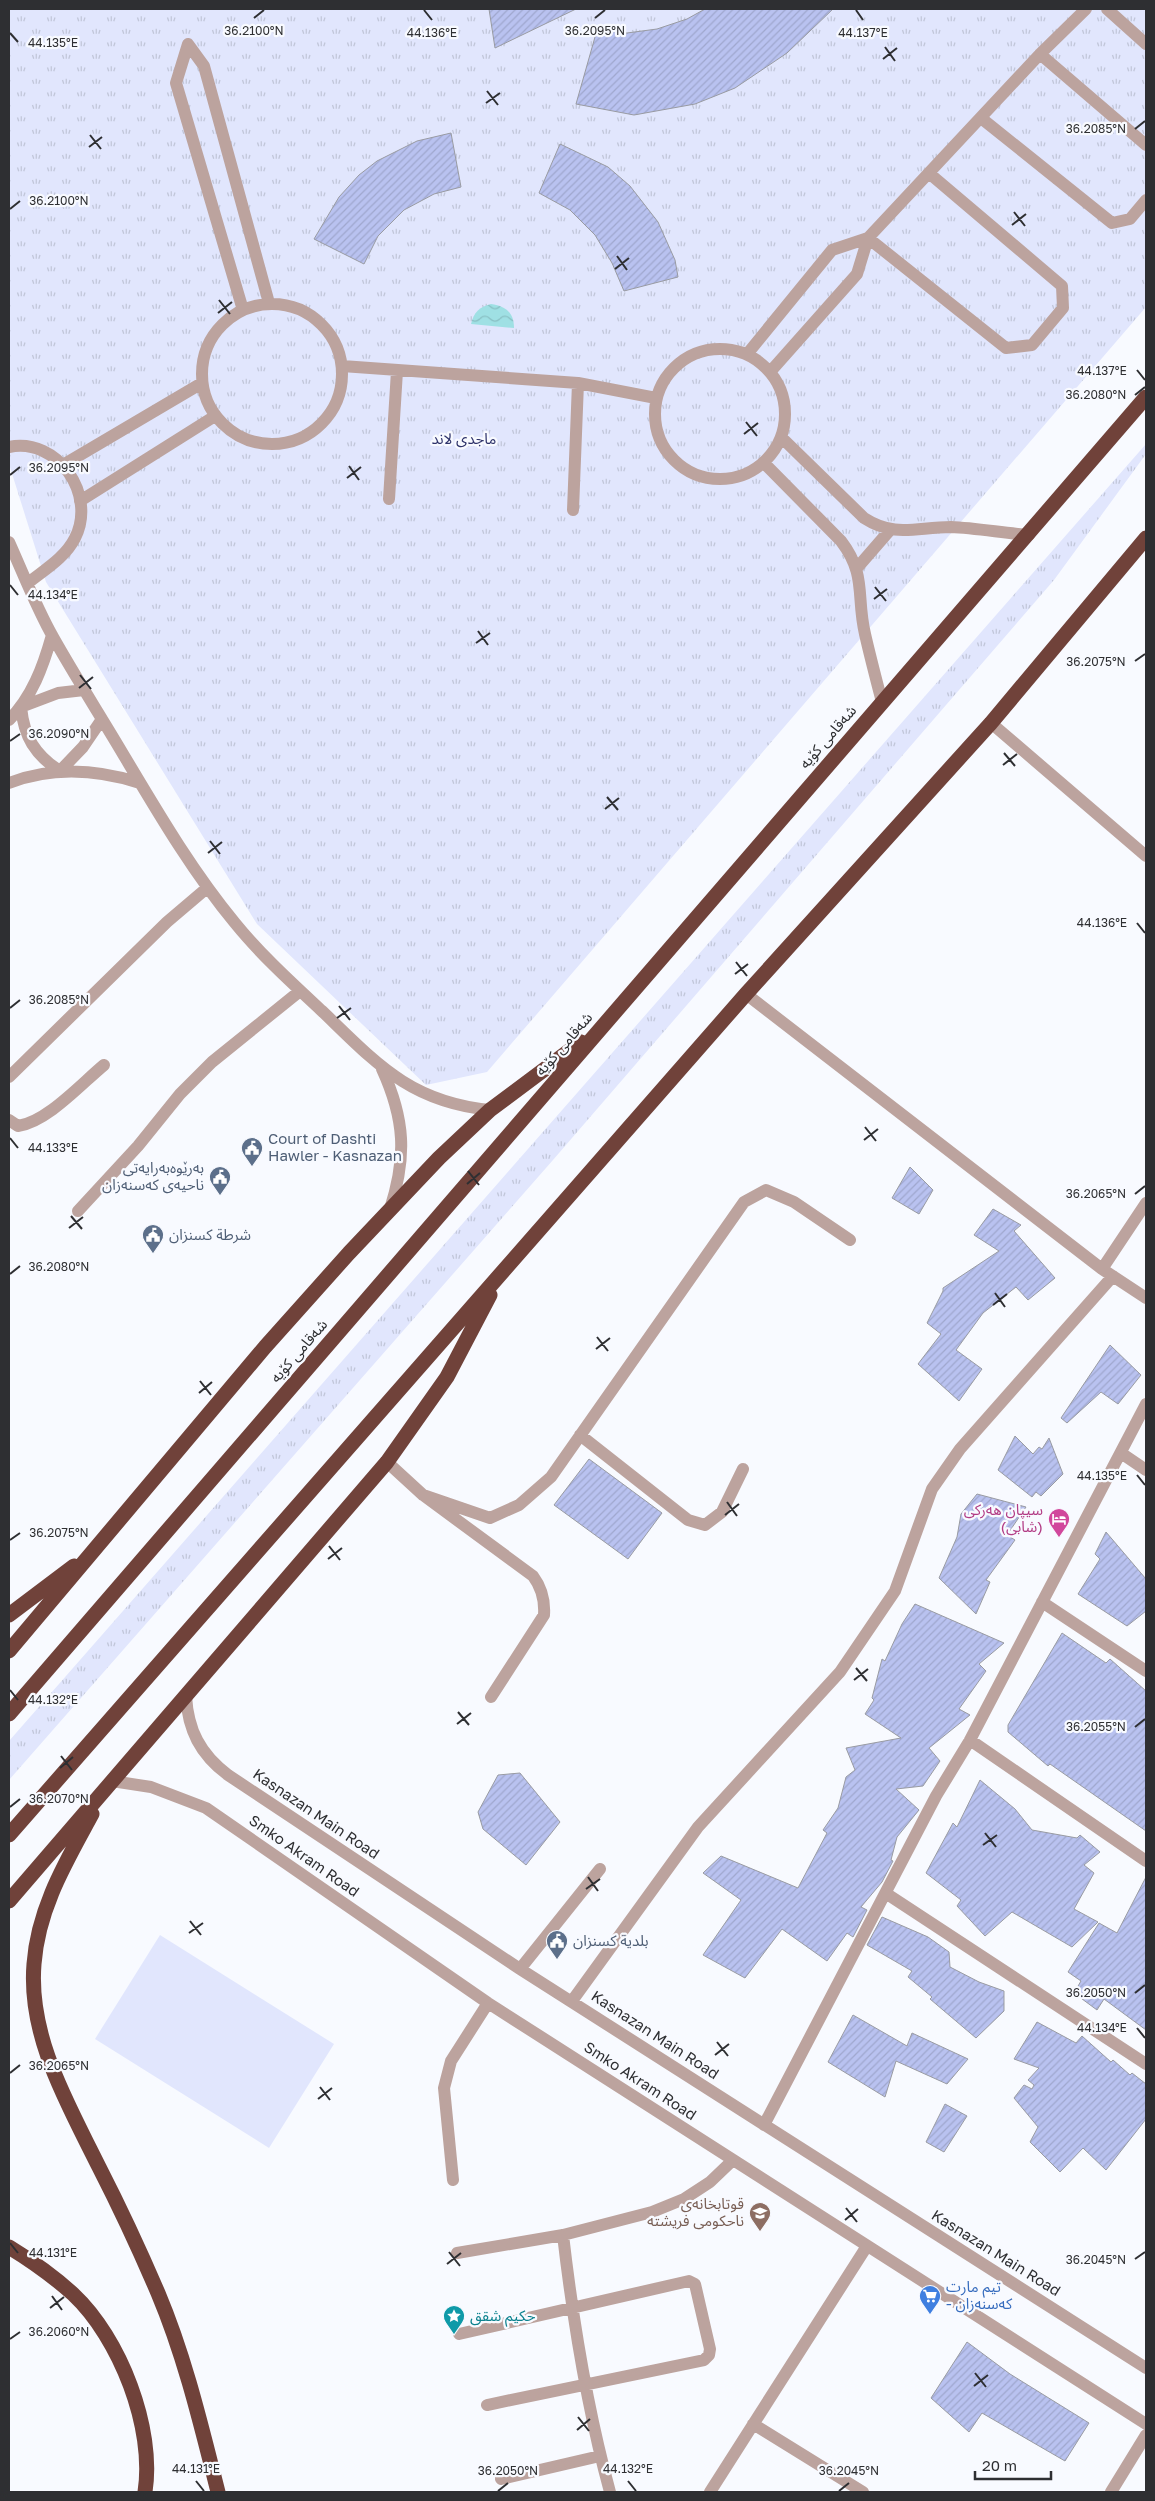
<svg xmlns="http://www.w3.org/2000/svg" width="1155" height="2501" font-family="'Golos Text','Noto Sans Arabic',sans-serif">
<style>
.grass{fill:url(#grass-tufts)}
.garden{fill:#e1e6fd}
.water{fill:url(#water-waves)}
.building{fill:url(#building-hatch);stroke:#999ba2}
.lines{fill:none;stroke-linecap:round;stroke-linejoin:round}
.minor{stroke:#bca39e;stroke-width:12}
.highway{stroke:#70423a;stroke-width:15}
.ticks{fill:none;stroke:#2e2f32;stroke-width:2}
.labels{text-anchor:middle;stroke-width:4.5;stroke-linejoin:round;paint-order:stroke}
.park-label{font-size:15px;fill:#2f346b;stroke:#f8faff}
.street-label{font-size:15px;fill:#2e2f32;stroke:#f8faff}
.service-label{font-size:15px;fill:#4e5e75;stroke:#f8faff;text-anchor:start}
.hotel-label{font-size:15px;fill:#b23c85;stroke:#f8faff;text-anchor:end}
.education-label{font-size:15px;fill:#785e54;stroke:#f8faff;text-anchor:end}
.shop-label{font-size:15px;fill:#366cbe;stroke:#f8faff;text-anchor:start}
.culture-label{font-size:15px;fill:#0d838f;stroke:#f8faff;text-anchor:start}
.ticks-label{font-size:12px;text-anchor:middle;fill:#2e2f32;stroke:#f8faff;stroke-width:4.5;stroke-linejoin:round;paint-order:stroke}
</style>
<defs>
<pattern id="grass-tufts" width="24" height="20" patternUnits="userSpaceOnUse" patternTransform="scale(1.25)"><rect width="24" height="20" fill="#e1e6fd"/><path d="M3 7l-1-3M5 7V3M7 7l1-3M15 17l-1-3M17 17v-4M19 17l1-3" fill="none" stroke="#c1c6d9"/></pattern>
<pattern id="water-waves" width="16" height="10" patternUnits="userSpaceOnUse" patternTransform="scale(1.25)"><rect width="16" height="10" fill="#9fe0e4"/><path d="M0 5q4-4 8 0t8 0" fill="none" stroke="#89c0c4"/></pattern>
<pattern id="building-hatch" width="6" height="6" patternUnits="userSpaceOnUse" patternTransform="scale(1.25)"><rect width="6" height="6" fill="#b9c2f0"/><path d="M-1 1l2-2M0 6l6-6M5 7l2-2" fill="none" stroke="#9fa7ce"/></pattern>
</defs>
<rect width="100%" height="100%" fill="#f8faff"/>
<path class="grass" d="M9 9H1146V307L487 1072 426 1085 257 924 46 582 9 464Z
M1146 444V454L1054 580 553 1160 9 1780V1741Z"/>
<path class="garden" d="M160 1935 334 2044 269 2148 95 2039Z"/>
<path class="water" d="M491 304C506 306 514 313 514 328L471 324C474 312 479 307 491 304Z"/>
<path class="building" d="M489 9H576L495 48Z
M705 9H833L787 53 735 88 695 104 634 115 576 104 597 30 627 33 657 29 687 19Z
M451 133 461 187 434 194 404 210 378 236 364 264 314 239 339 197 359 175 377 161 417 141Z
M560 144 608 167 630 186 658 222 675 260 678 277 624 291 612 263 595 235 570 210 539 193Z
M910 1167 933 1190 919 1214 892 1198Z
M993 1209 1021 1225 1014 1231 1055 1278 1028 1300 1016 1287 983 1313 956 1350 982 1369 959 1401 918 1364 941 1334 927 1323 943 1291V1288L999 1251 974 1235Z
M1110 1345 1141 1375 1118 1404 1101 1392 1067 1423 1061 1418Z
M1015 1436 1033 1454 1039 1447 1042 1449 1049 1438 1063 1474 1041 1496 1036 1492 1032 1497 998 1470Z
M589 1459 662 1513 628 1559 554 1505Z
M977 1494 1026 1507 1007 1535 1015 1540 986 1580 990 1582 976 1614 939 1578 957 1537 961 1514Z
M1106 1532 1146 1579V1611L1127 1626 1078 1594 1100 1559 1095 1554Z
M915 1604 1004 1643 979 1664 986 1671 959 1709 970 1715 929 1748 940 1761 923 1786 896 1789 919 1810 897 1837 891 1860 893 1861 882 1882 861 1907 867 1910 853 1937 847 1933 827 1961 782 1929 745 1978 703 1955 741 1900 703 1873 721 1856 798 1888 827 1833 823 1830 838 1808 846 1777 855 1770 846 1748 901 1738 865 1714 874 1700 872 1698 882 1659 885 1661 902 1624Z
M1062 1633 1106 1663 1110 1659 1146 1691V1831L1050 1764 1048 1766 1008 1732V1725Z
M520 1773 560 1822 526 1865 483 1829 478 1812 498 1775Z
M980 1780 1015 1809 1032 1830 1077 1838 1080 1835 1100 1852 1084 1865 1094 1873 1074 1909 1098 1922 1072 1947 1012 1912 985 1936 957 1906 961 1900 926 1873 953 1823 957 1827Z
M1146 1877V2030L1104 1999 1097 2010 1074 1993 1081 1981 1068 1972 1099 1923 1117 1933Z
M882 1917 928 1937 949 1952 950 1967 979 1982 1004 1991V2011L976 2038 930 1999 932 1997 908 1977 912 1971 867 1945Z
M853 2015 907 2046 912 2033 968 2059 947 2084 896 2061 885 2097 828 2062Z
M1037 2022 1076 2043 1082 2036 1111 2062 1113 2060 1130 2075 1132 2073 1146 2084V2119L1106 2170 1083 2148 1060 2172 1030 2142 1038 2127 1014 2098 1024 2085 1032 2089 1034 2085 1028 2080 1039 2068 1014 2059Z
M945 2104 967 2116 944 2152 926 2142Z
M967 2342 1010 2374 1089 2423 1065 2461 982 2413 969 2432 931 2398Z"/>
<g class="lines">
<path class="minor" d="M1107 9 1146 44
M188 44 176 83 243 310
M188 44 204 66 269 303
M1040 54 1146 145
M981 118 1112 223 1130 219 1146 200
M868 238 1006 348 1032 345 1063 308 1062 286 930 174
M202 374a70 70 0 1 1 140 0a70 70 0 1 1-140 0Z
M655 414a65 65 0 1 1 130 0a65 65 0 1 1-130 0Z
M748 353 832 250 868 238
M342 366 578 383 656 398
M770 372 857 274 868 238 1040 54 1086 9
M781 437 864 518C895 538 916 527 951 527 976 528 1003 533 1029 535
M9 447C58 437 97 495 75 538 65 558 44 570 28 583
M764 463 841 541C867 575 856 596 865 634 870 656 876 679 882 702
M63 465 202 383
M389 499 397 371
M80 501 215 416
M573 510 578 383
M9 542C23 573 36 607 53 637 76 678 102 718 126 759 160 816 193 872 235 923 261 955 292 983 322 1011 377 1064 410 1102 490 1110
M857 568 890 530
M84 690 58 693 21 707C24 737 35 755 60 771L83 747 102 719
M9 720C32 697 43 667 52 635
M991 723 1146 856
M9 783C53 766 96 769 140 783
M746 994 1102 1269 1146 1298
M382 1069C405 1119 407 1157 390 1209
M9 1077 167 922 207 888
M9 1120 18 1126C47 1122 81 1084 104 1065
M78 1211 138 1146 180 1094 212 1062 300 991
M1102 1269 1146 1203
M580 1435 688 1520 705 1525 722 1512 743 1469
M1121 1453 1146 1470
M387 1462 423 1495 533 1576C542 1588 545 1600 544 1615L491 1697
M423 1495 490 1518 519 1505 551 1477 744 1202 766 1190 794 1202 850 1240
M1042 1602 1146 1671
M186 1696C188 1730 200 1754 228 1775L520 1969 1146 2368
M970 1740 1146 1861
M112 1781 151 1787 206 1808 488 2003 1146 2424
M887 1894 1146 2064
M520 1969 600 1869
M572 2001 698 1827 840 1672 895 1591 932 1489 960 1449 1113 1276
M764 2125 936 1796 970 1740 1146 1404
M453 2180 444 2088 451 2061 488 2003
M563 2235C573 2321 587 2408 610 2492
M457 2253 563 2235 652 2212 684 2199 710 2182 733 2160
M459 2334 689 2281 695 2284 710 2349 709 2355 704 2360 487 2405
M753 2424 863 2492
M501 2479 600 2456
M710 2492 867 2246
M1111 2492 1146 2435"/>
<path class="highway" d="M9 1615 74 1566
M9 1651 265 1347 349 1253 439 1158 490 1110 581 1042
M9 1714 1146 397
M92 1814C66 1862 38 1908 34 1964 28 2037 68 2104 99 2167 120 2208 140 2251 158 2293 185 2357 201 2425 218 2492
M9 1835 746 994 991 723 1146 538
M9 1901 387 1462 447 1377 490 1295
M9 2247C32 2261 53 2276 73 2294 120 2338 155 2428 145 2492"/>
</g>
<path class="ticks" d="M424 10 432 20M856 10 863 20M254 18 264 10M595 18 605 10M10 33 18 42M885 47 895 61M883 59 897 48M487 91 498 105M486 103 500 93M1135 129 1145 121M90 135 101 149M89 147 102 137M10 209 20 201M1014 212 1025 226M1012 225 1026 214M617 256 627 270M615 269 629 258M219 300 230 314M218 313 232 302M1137 370 1145 380M1135 395 1145 387M746 422 757 436M744 434 758 423M349 466 359 480M10 475 20 467M347 478 361 467M10 585 18 595M875 587 886 601M874 599 887 589M478 631 488 645M476 643 490 633M1135 661 1145 654M80 675 91 689M79 688 93 677M10 741 20 734M1004 753 1015 766M1003 765 1017 754M607 797 618 810M605 809 619 798M210 841 220 854M208 853 222 842M1137 923 1145 933M736 962 747 976M735 974 748 964M339 1006 350 1020M10 1008 20 1000M337 1018 351 1008M865 1127 876 1141M10 1138 18 1148M864 1140 878 1129M468 1171 479 1185M467 1184 480 1173M1135 1194 1145 1186M71 1216 82 1229M69 1228 83 1217M10 1274 20 1266M995 1293 1005 1307M993 1305 1007 1294M597 1337 608 1351M596 1349 610 1338M200 1381 211 1395M199 1393 212 1382M1137 1475 1145 1485M727 1502 737 1516M725 1515 739 1504M10 1540 20 1533M329 1546 340 1560M328 1559 342 1548M856 1668 867 1681M854 1680 868 1669M10 1690 18 1700M458 1712 469 1725M457 1724 471 1713M1135 1727 1145 1719M61 1756 72 1770M60 1768 73 1757M10 1807 20 1799M985 1833 996 1847M983 1845 997 1835M588 1877 598 1891M586 1889 600 1879M190 1921 201 1935M189 1933 203 1923M1135 1993 1145 1985M1137 2028 1145 2038M717 2042 728 2056M715 2055 729 2044M10 2073 20 2065M320 2087 330 2100M318 2099 332 2088M846 2208 857 2222M845 2220 858 2209M10 2243 18 2253M449 2252 460 2266M1135 2259 1145 2252M447 2264 461 2253M52 2296 62 2310M50 2308 64 2297M10 2339 20 2332M975 2373 986 2387M974 2386 988 2375M578 2417 589 2431M577 2430 590 2419M196 2481 204 2491M628 2481 636 2491M498 2491 508 2483M839 2491 849 2483"/>
<defs>
<g id="civic-pin" transform="scale(1.125)"><path d="M0 17L-7.5 6A9.5 9.5 0 1 1 7.5 6Z" fill="#5c6f8a" stroke="#f8faff"/><path d="M-.6-6.5H3V-4.5H.6V-3L4-1V1h2V6H-6V1h2V-1L-.6-3ZM-1.2 2.5V6h2.4V2.5Z" fill="#fff"/></g>
<g id="hotel-pin" transform="scale(1.125)"><path d="M0 17L-7.5 6A9.5 9.5 0 1 1 7.5 6Z" fill="#d1479c" stroke="#f8faff"/><path d="M-6-4.5h1.5V1H6V5H4.5V3h-9V5H-6ZM-4 0a1.8 1.8 0 1 1 3.6 0ZM.5 0V-2.5h3Q6-2.5 6 0Z" fill="#fff"/></g>
<g id="school-pin" transform="scale(1.125)"><path d="M0 17L-7.5 6A9.5 9.5 0 1 1 7.5 6Z" fill="#8d6e63" stroke="#f8faff"/><path d="M0-5L7-2L0 1L-7-2ZM-4 1L0 2.5L4 1V4Q0 6-4 4Z" fill="#fff"/></g>
<g id="supermarket-pin" transform="scale(1.125)"><path d="M0 17L-7.5 6A9.5 9.5 0 1 1 7.5 6Z" fill="#3f7fe0" stroke="#f8faff"/><path d="M-6-5.5h2.5l.6 2H6L4.5 2H-2.5L-4.4-4H-6ZM-1.5 3.2a1.3 1.3 0 1 0 .1 0ZM3 3.2a1.3 1.3 0 1 0 .1 0Z" fill="#fff"/></g>
<g id="sight-pin" transform="scale(1.125)"><path d="M0 17L-7.5 6A9.5 9.5 0 1 1 7.5 6Z" fill="#0f9aa8" stroke="#f8faff"/><path d="M0-6L1.8-2.2L6-1.7L2.9 1.2L3.7 5.4L0 3.3L-3.7 5.4L-2.9 1.2L-6-1.7L-1.8-2.2Z" fill="#fff"/></g>
</defs>
<g fill-rule="evenodd">
<use href="#civic-pin" x="252" y="1148"/>
<use href="#civic-pin" x="220" y="1177"/>
<use href="#civic-pin" x="153" y="1235"/>
<use href="#hotel-pin" x="1059" y="1519"/>
<use href="#civic-pin" x="557" y="1941"/>
<use href="#school-pin" x="760" y="2213"/>
<use href="#supermarket-pin" x="930" y="2296"/>
<use href="#sight-pin" x="454" y="2316"/>
</g>
<g class="labels">
<g class="park-label">
<text x="464" y="444">ماجدی لاند</text>
</g>
<g class="street-label">
<text transform="translate(828 737) rotate(-49)" y="5">شەقامی کۆیە</text>
<text transform="translate(564 1044) rotate(-49)" y="5">شەقامی کۆیە</text>
<text transform="translate(299 1351) rotate(-49)" y="5">شەقامی کۆیە</text>
<text transform="translate(316 1814) rotate(34)" y="5">Kasnazan Main Road</text>
<text transform="translate(304 1856) rotate(35)" y="5">Smko Akram Road</text>
<text transform="translate(655 2035) rotate(33)" y="5">Kasnazan Main Road</text>
<text transform="translate(640 2081) rotate(33)" y="5">Smko Akram Road</text>
<text transform="translate(996 2253) rotate(32)" y="5">Kasnazan Main Road</text>
</g>
<g class="service-label">
<text x="268" y="1144">Court of Dashti<tspan x="268" dy="17">Hawler - Kasnazan</tspan></text>
<text x="204" y="1173" text-anchor="end">بەرێوەبەرایەتی<tspan x="204" dy="17">ناحیەی کەسنەزان</tspan></text>
<text x="169" y="1240">شرطة كسنزان</text>
<text x="573" y="1946">بلدية كسنزان</text>
</g>
<g class="hotel-label">
<text x="1043" y="1515">سیپان هەرکی<tspan x="1043" dy="17">(شابی)</tspan></text>
</g>
<g class="education-label">
<text x="744" y="2209">قوتابخانەی<tspan x="744" dy="17">ناحکومی فریشتە</tspan></text>
</g>
<g class="shop-label">
<text x="946" y="2292">تیم مارت<tspan x="946" dy="17">- کەسنەزان</tspan></text>
</g>
<g class="culture-label">
<text x="470" y="2321">حكيم شقق</text>
</g>
</g>
<g class="ticks-label">
<text x="254" y="35">36.2100°N</text>
<text x="595" y="35">36.2095°N</text>
<text x="432" y="37">44.136°E</text>
<text x="863" y="37">44.137°E</text>
<text x="53" y="47">44.135°E</text>
<text x="1096" y="133">36.2085°N</text>
<text x="59" y="205">36.2100°N</text>
<text x="1102" y="375">44.137°E</text>
<text x="1096" y="399">36.2080°N</text>
<text x="59" y="472">36.2095°N</text>
<text x="53" y="599">44.134°E</text>
<text x="1096" y="666">36.2075°N</text>
<text x="59" y="738">36.2090°N</text>
<text x="1102" y="927">44.136°E</text>
<text x="59" y="1004">36.2085°N</text>
<text x="53" y="1152">44.133°E</text>
<text x="1096" y="1198">36.2065°N</text>
<text x="59" y="1271">36.2080°N</text>
<text x="1102" y="1480">44.135°E</text>
<text x="59" y="1537">36.2075°N</text>
<text x="53" y="1704">44.132°E</text>
<text x="1096" y="1731">36.2055°N</text>
<text x="59" y="1803">36.2070°N</text>
<text x="1096" y="1997">36.2050°N</text>
<text x="1102" y="2032">44.134°E</text>
<text x="59" y="2070">36.2065°N</text>
<text x="53" y="2257">44.131°E</text>
<text x="1096" y="2264">36.2045°N</text>
<text x="59" y="2336">36.2060°N</text>
<text x="196" y="2473">44.131°E</text>
<text x="628" y="2473">44.132°E</text>
<text x="508" y="2475">36.2050°N</text>
<text x="849" y="2475">36.2045°N</text>
</g>
<rect width="1155" height="2501" fill="none" stroke="#2e2f32" stroke-width="20"/>
<path d="M975 2471v8h76v-8" fill="none" stroke="#2e2f32" stroke-width="2.5"/>
<text x="982" y="2471" font-size="15" fill="#2e2f32" stroke="#f8faff" stroke-width="4" paint-order="stroke">20 m</text>
</svg>
